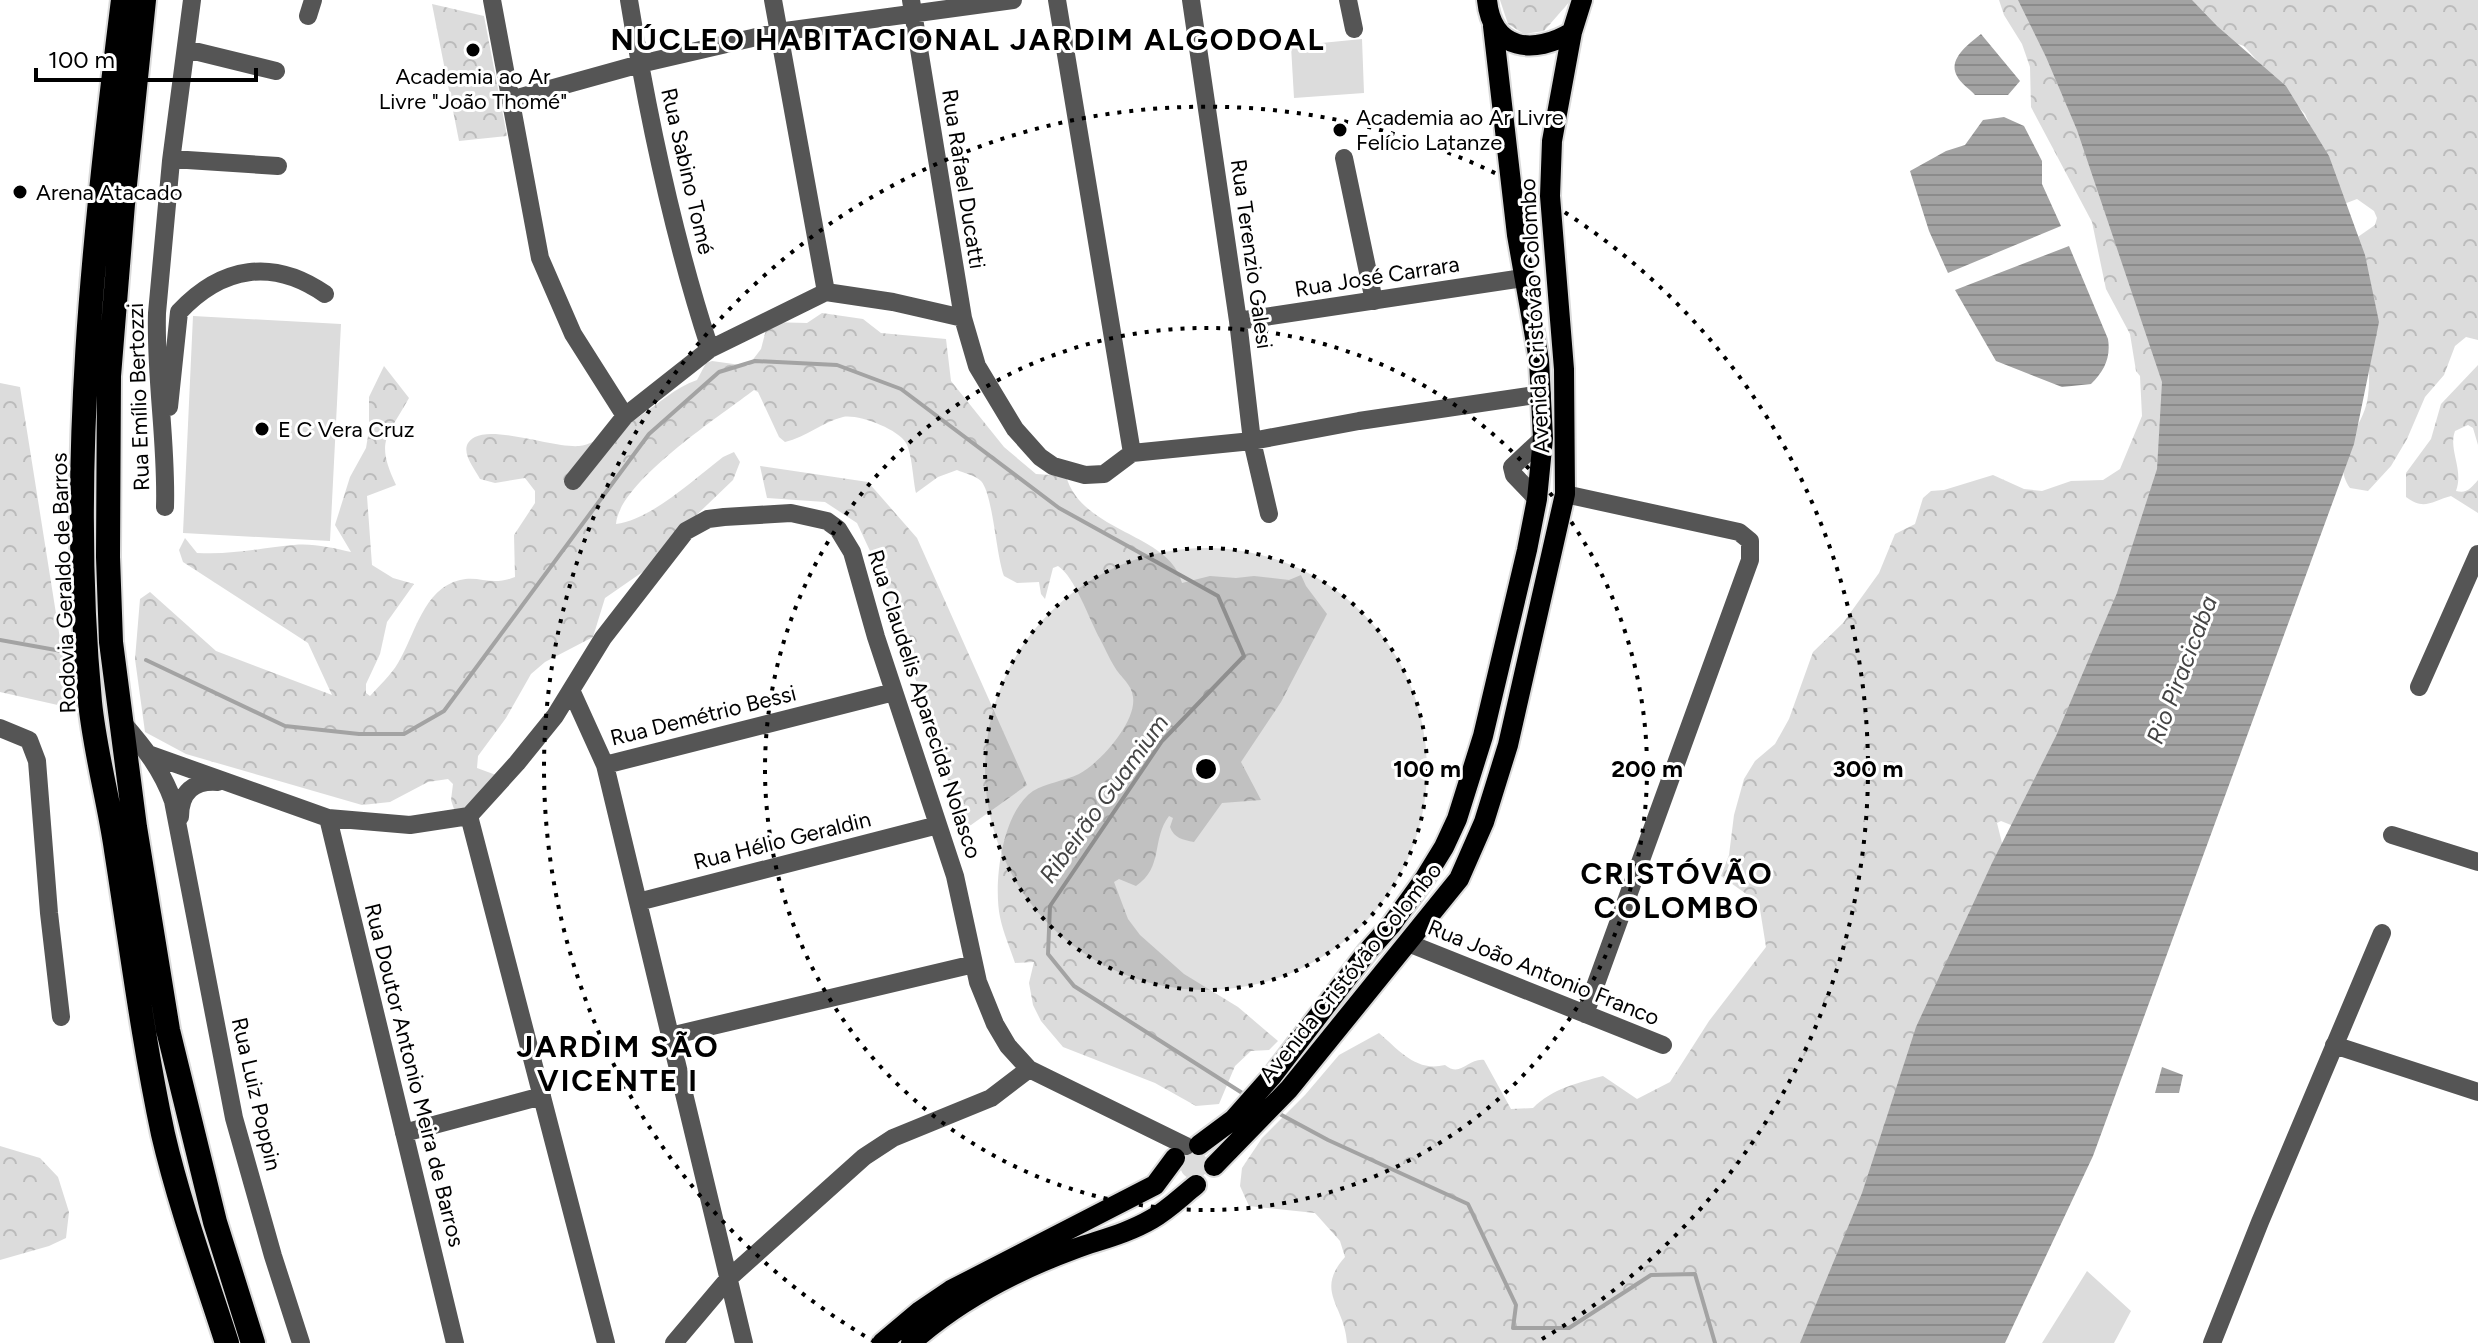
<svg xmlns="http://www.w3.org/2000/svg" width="2478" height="1343" font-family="Figtree,sans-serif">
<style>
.grass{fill:url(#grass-tufts)}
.forest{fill:url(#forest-crowns)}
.garden{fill:#dcdcdc}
.water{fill:url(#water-rules)}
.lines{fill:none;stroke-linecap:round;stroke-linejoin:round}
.stream{stroke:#a3a3a3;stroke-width:4}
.major-casing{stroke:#dbdbdb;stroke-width:24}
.highway-casing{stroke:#dbdbdb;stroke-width:28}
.minor{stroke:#555;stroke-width:18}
.major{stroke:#000;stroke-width:20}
.highway{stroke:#000;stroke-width:24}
.ring{fill:none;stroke:#000;stroke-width:4;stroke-dasharray:4 8}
.poi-dot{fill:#000;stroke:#fff;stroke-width:3}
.labels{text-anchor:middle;stroke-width:6;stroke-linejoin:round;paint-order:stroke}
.poi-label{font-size:22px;fill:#000;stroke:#fff;text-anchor:start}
.street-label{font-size:22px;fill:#000;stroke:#fff}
.water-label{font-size:24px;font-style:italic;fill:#444;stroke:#fff}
.district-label{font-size:30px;font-weight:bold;letter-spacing:2px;fill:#000;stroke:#fff}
.centre{fill:#000;stroke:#fff;stroke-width:4}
.ring-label{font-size:24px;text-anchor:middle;font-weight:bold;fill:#000;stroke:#fff;stroke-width:6;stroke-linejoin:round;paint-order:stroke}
</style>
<defs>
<pattern id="grass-tufts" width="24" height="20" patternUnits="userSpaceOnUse" patternTransform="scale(2)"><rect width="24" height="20" fill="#dcdcdc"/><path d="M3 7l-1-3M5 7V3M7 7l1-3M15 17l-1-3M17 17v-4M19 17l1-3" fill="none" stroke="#bbb"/></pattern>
<pattern id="forest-crowns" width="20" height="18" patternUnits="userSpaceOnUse" patternTransform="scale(2)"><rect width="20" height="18" fill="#dcdcdc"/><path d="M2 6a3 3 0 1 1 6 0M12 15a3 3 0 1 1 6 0" fill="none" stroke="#bbb"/></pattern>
<pattern id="water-rules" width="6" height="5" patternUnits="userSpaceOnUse" patternTransform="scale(2)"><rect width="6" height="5" fill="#a3a3a3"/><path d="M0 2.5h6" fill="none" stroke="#8b8b8b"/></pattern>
</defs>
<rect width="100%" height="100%" fill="#fff"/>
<path class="grass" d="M1180 1165a14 14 0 1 1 28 0a14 14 0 1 1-28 0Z"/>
<path class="forest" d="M1500 0H1571L1544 31 1524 34 1508 24Z
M1999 0H2050L2192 443 2016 827 2001 821 1997 823 2004 851 1808 1343H1347C1345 1305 1314 1292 1345 1257L1340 1241 1315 1213 1249 1206 1240 1186 1242 1168 1262 1138 1305 1095 1339 1055 1379 1033C1400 1051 1416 1072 1445 1065 1461 1078 1468 1058 1484 1060L1511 1109 1533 1108C1552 1089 1577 1083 1603 1076L1637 1099 1670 1082 1709 1021 1766 947 1759 903 1721 876 1729 855 1734 815 1744 779 1755 761 1775 744 1789 719 1813 652 1843 623 1879 573 1895 534 1915 524 1923 498 1931 491 1944 490 1993 475 2024 489 2042 491 2071 481 2103 480 2120 469 2142 416 2140 376 2136 371 2130 334 2106 289 2092 222 2031 107 2030 67 2022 44 2004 15Z
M2176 0H2478V340L2466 337 2455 346 2444 375 2425 397 2407 439 2391 466 2368 491 2350 488C2329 459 2361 430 2367 402 2375 362 2358 284 2352 241L2375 225 2377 218 2374 211 2357 199 2344 204 2305 114 2244 46 2232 42Z
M432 4 484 16 507 136 459 141Z
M822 313 863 319 881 333 946 339 951 381 1004 447 1036 474 1066 476C1082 533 1170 533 1182 583L1210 576 1236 578 1254 576 1289 580 1301 575 1306 586 1327 614 1281 702 1241 762 1261 800 1222 803 1194 842C1183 840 1174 838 1170 827L1173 818 1169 816C1151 840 1164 867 1136 886L1119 879 1114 882 1128 919 1140 935 1184 974 1238 1007 1278 1041 1269 1050 1251 1051 1235 1066 1219 1104 1196 1106 1155 1083 1063 1047 1041 1021 1033 1005 1029 983 1034 962 1015 963C1010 948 1003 932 1000 917 993 883 1002 812 1033 791 1046 783 1064 781 1079 774 1099 764 1137 722 1133 697 1132 684 1120 677 1114 666 1109 658 1105 648 1100 639 1089 619 1075 577 1058 566L1053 568 1045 599 1041 594 1039 582 1017 583 1004 576C996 555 993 494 981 481 976 476 964 473 957 470L938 477 916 493C913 480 912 453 906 443 898 429 858 414 843 417 823 422 806 437 785 442L779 437 758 392 754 390C720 416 619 482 616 524 651 520 694 479 723 457L734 452 740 462 733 480 683 528 657 562 605 598 593 637 545 662 531 674 506 718 478 756 477 768 496 775 462 813 454 809 451 800 453 784 448 779 428 782 390 802 362 805 186 754 145 732 135 659 140 599 150 592 216 651 332 695 308 643 183 562 179 550 185 538 197 553C234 555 259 548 294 545 313 543 332 548 351 552L335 525 350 477 366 448 369 430V397L384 366 409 398C387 438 375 440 396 485L367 496 372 565 393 578 414 584 387 622 380 654 366 684V693L370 696C379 686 391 675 398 663 415 635 423 589 460 580 480 575 491 587 515 577L514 535 535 503V491L525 478 495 483 480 479C473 466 456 447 475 437 495 426 554 448 579 446 589 445 599 439 608 434 618 428 630 423 640 416 660 403 674 388 697 380L706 363 712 361 748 366 761 349 768 322 807 323Z
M2478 365V445L2473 428 2468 425 2455 431C2448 450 2464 469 2456 491 2467 494 2471 488 2478 480V513L2451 496C2432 501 2424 511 2406 497V473L2431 439 2441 404Z
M0 383 20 387 71 708 0 692Z
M760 466 868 482 917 538 1027 785 964 830 884 581 857 523 825 502 767 498Z
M0 1146 40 1158 58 1177 69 1212 66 1238 49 1246 0 1260Z"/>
<path class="garden" d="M1362 39 1364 93 1294 98 1291 46Z
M193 316 341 324 330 541 183 533Z
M2087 1271 2131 1311 2114 1343H2042Z"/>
<path class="water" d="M2018 0H2192L2217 26 2286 86 2329 156 2365 255 2379 322 2354 444 2093 1156 2005 1343H1800L1862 1193 1916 1027 1992 863 2056 736 2117 593 2157 469 2162 382 2077 130 2046 57Z
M1981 34 2020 81 2008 95H1975C1970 89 1960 83 1957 76 1947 59 1970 43 1981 34Z
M2004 117 2024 126 2042 161V184L2061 226 1948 273 1929 231 1910 171 1946 151 1965 145 1983 120Z
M2069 246 2108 339C2111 358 2104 371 2091 384L2062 387 1996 361 1955 290Z
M2162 1067 2183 1075 2179 1093H2155Z"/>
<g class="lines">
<path class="stream" d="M0 640 67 652
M146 660 285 726 359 734H404L444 711 649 434 719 372 755 361 837 365 901 389 1059 508 1218 596 1244 656 1162 741 1050 906 1048 954 1074 986 1247 1096
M1276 1112 1328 1140 1468 1204 1516 1305 1513 1328H1569L1651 1275 1695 1274 1715 1343"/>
<g class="major-casing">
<path id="major" d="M1487 0C1492 51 1534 55 1572 32L1582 0
M1199 1145 1234 1119 1273 1075 1367 952 1392 924 1425 878 1444 847 1457 819 1483 736 1527 550 1537 499 1543 438 1539 360 1517 235 1493 26
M1214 1166 1289 1089 1459 879 1484 822 1508 745 1565 494 1564 369 1550 196 1552 141 1572 32
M882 1343 920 1311 951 1290 1155 1185 1175 1158
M911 1343C959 1300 1017 1270 1077 1248 1103 1239 1128 1233 1152 1219 1168 1210 1182 1196 1196 1185"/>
</g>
<g class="highway-casing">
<path id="highway" d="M123 0C94 232 68 468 90 702 95 752 109 801 116 850 131 945 143 1040 163 1134 179 1203 205 1275 227 1343
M144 0 123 204 109 376 108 557 111 642 135 827 168 1030 215 1222 253 1343"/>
</g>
<path class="minor" d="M492 0 540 258 573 334 625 416
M629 0C648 117 673 236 710 349
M773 0 826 292
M911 0 963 318
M1057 0 1132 453
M1191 0 1238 321 1252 441 1269 514
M1348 0 1354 29
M308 16 313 0
M186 49 276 71
M510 100 640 64 778 32 1013 0
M1344 158 1374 301
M172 159 278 166
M1238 321 1523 278
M169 407 179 312C222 266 273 258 325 294
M1132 453 1252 441 1359 421 1542 394
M573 481 625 416 710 349 826 292 893 302 963 318 977 366 1015 429 1040 457 1053 466 1085 475 1104 474 1132 453
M1565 494 1739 532 1750 541V560L1585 1014
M1537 499 1514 475 1512 467 1543 438
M165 507C167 442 155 378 157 313L171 161 192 0
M2419 687 2478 554
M571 690 605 765 744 1343
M122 722C144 747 162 770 173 801L234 1118 273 1256 301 1343
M0 728 29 740 37 761 49 913 61 1017
M151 755 328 818 410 825 469 816 517 763 555 716 603 638 686 531 708 519 724 517 791 513 827 521 838 529 852 552 876 637 955 876 978 982 995 1024 1008 1046 1029 1069 1186 1146
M605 765 894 692
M469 816 606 1343
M180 817C180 792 194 780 218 782
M328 818 455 1343
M2392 835 2478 862
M638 902 938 825
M1408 943 1663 1045
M670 1036 974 964
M2334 1045 2478 1092
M404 1133 542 1096
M674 1343 729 1278 864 1157 893 1138 991 1098 1029 1069
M2212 1343 2260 1222 2382 933"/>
<use href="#major" class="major"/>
<use href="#highway" class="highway"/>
</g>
<circle cx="1206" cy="769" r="221" fill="#000" fill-opacity=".12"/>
<g class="ring">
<circle cx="1206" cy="769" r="221"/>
<circle cx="1206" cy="769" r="441"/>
<path d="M875 1342A662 662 0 1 1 1537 1342"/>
</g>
<g class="poi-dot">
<circle cx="473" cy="50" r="8"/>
<circle cx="1340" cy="130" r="8"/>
<circle cx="20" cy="192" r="8"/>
<circle cx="262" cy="429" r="8"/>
</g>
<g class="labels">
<g class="poi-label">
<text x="473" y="84" text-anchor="middle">Academia ao Ar<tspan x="473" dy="25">Livre "João Thomé"</tspan></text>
<text x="1356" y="125">Academia ao Ar Livre<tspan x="1356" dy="25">Felício Latanze</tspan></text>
<text x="36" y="200">Arena Atacado</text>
<text x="278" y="437">E C Vera Cruz</text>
</g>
<g class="street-label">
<text transform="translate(688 171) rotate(77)" y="8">Rua Sabino Tomé</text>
<text transform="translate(964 179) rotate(81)" y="8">Rua Rafael Ducatti</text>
<text transform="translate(1252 254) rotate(82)" y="8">Rua Terenzio Galesi</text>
<text transform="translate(1377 276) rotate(-9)" y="8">Rua José Carrara</text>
<text transform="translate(1534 316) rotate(-93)" y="8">Avenida Cristóvão Colombo</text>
<text transform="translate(138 397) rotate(-92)" y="8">Rua Emílio Bertozzi</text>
<text transform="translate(63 583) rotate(-92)" y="8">Rodovia Geraldo de Barros</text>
<text transform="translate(925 704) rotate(72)" y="8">Rua Claudelis Aparecida Nolasco</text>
<text transform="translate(703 715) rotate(-14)" y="8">Rua Demétrio Bessi</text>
<text transform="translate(782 840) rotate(-14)" y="8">Rua Hélio Geraldin</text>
<text transform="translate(1350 972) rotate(-51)" y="8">Avenida Cristóvão Colombo</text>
<text transform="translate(1544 972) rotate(22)" y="8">Rua João Antonio Franco</text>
<text transform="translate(415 1075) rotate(76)" y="8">Rua Doutor Antonio Meira de Barros</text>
<text transform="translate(257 1094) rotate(77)" y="8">Rua Luiz Poppin</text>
</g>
<g class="water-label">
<text transform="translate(2182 670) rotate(-69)" y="8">Rio Piracicaba</text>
<text transform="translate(1104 799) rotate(-54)" y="8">Ribeirão Guamium</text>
</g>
<g class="district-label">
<text x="968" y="50">NÚCLEO HABITACIONAL JARDIM ALGODOAL</text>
<text x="1677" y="884">CRISTÓVÃO<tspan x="1677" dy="34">COLOMBO</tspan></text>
<text x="618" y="1057">JARDIM SÃO<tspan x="618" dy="34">VICENTE I</tspan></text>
</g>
</g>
<circle cx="1206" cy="769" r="12" class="centre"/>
<g class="ring-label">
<text x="1427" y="777">100 m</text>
<text x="1647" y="777">200 m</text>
<text x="1868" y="777">300 m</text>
</g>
<path d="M36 68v12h220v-12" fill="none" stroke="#000000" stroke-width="4"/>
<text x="48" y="68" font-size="24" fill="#000000" stroke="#ffffff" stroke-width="6" paint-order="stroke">100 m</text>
</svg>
